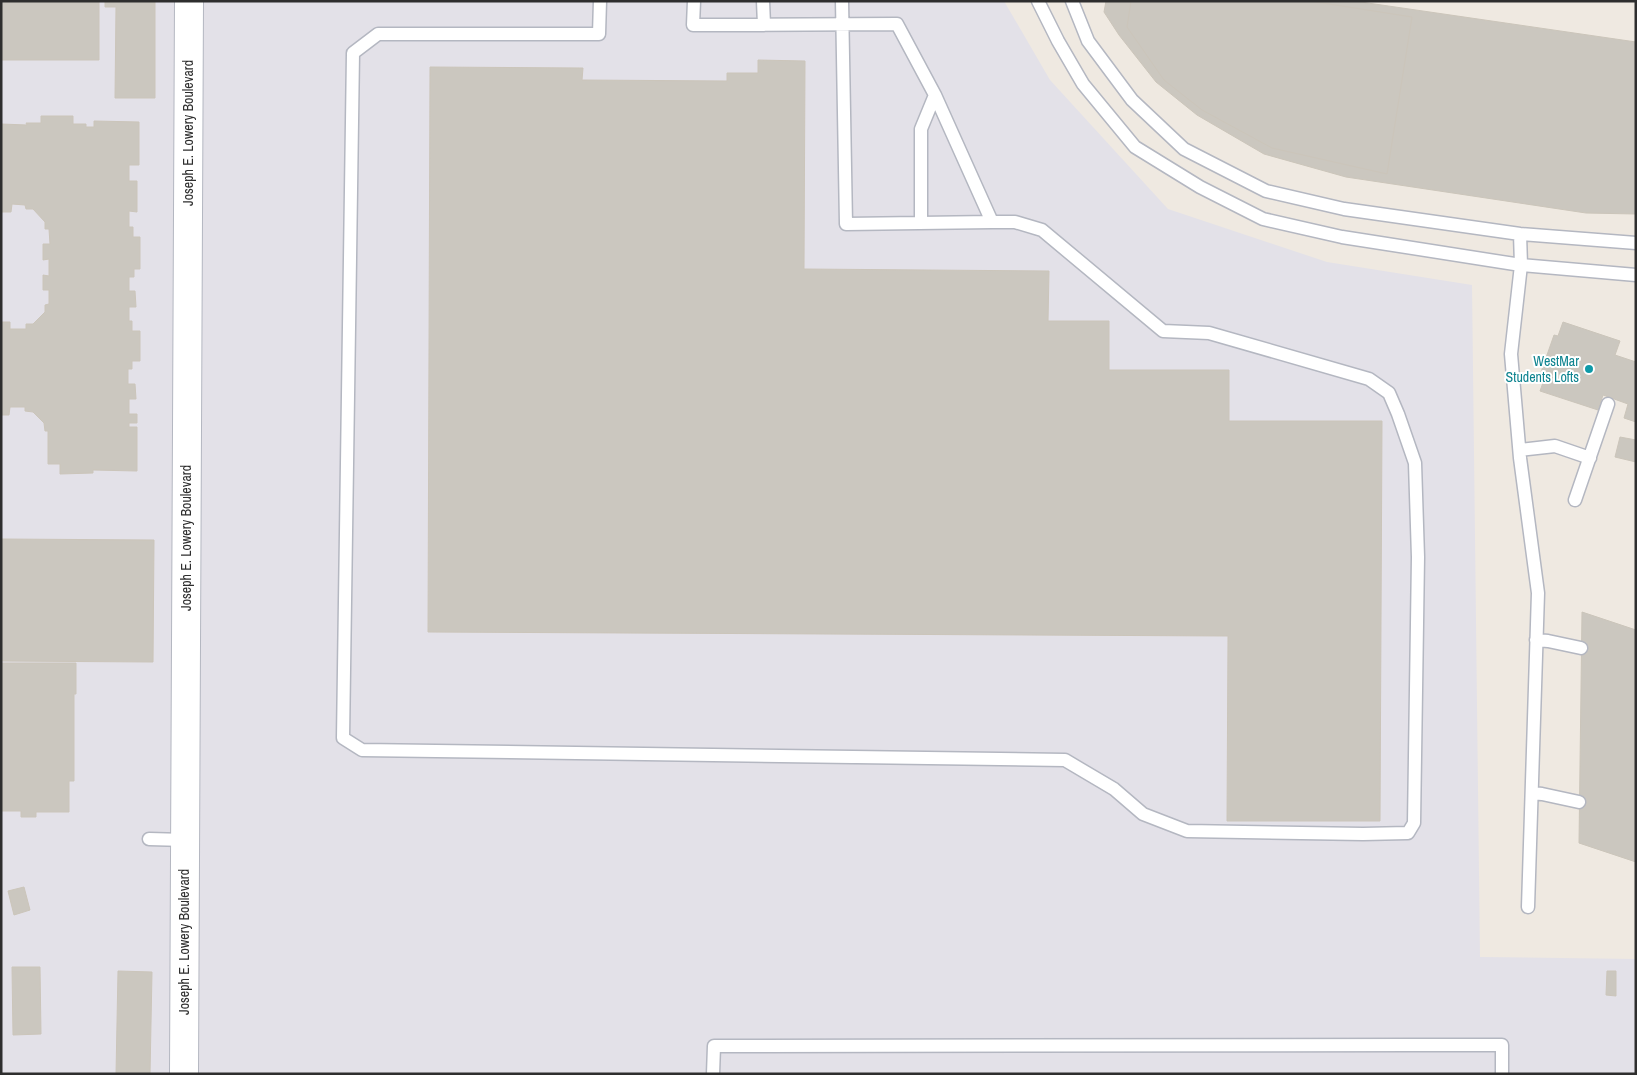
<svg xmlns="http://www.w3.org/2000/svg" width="1637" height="1075" font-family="'Archivo Narrow',sans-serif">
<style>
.industrial{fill:#e3e1e8}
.building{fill:#cbc7bf;stroke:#cbc5ba}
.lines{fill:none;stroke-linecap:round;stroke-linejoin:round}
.lane-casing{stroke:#b4b7c1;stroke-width:15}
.secondary-casing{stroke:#b4b7c1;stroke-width:30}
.lane{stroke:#fff;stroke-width:12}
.secondary{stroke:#fff;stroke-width:28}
.culture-dot{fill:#0f9aa8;stroke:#fff;stroke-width:2}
.labels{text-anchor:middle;stroke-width:4;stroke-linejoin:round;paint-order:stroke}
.street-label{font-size:14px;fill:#2e2e2e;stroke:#fff}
.culture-label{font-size:14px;fill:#0d838f;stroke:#fff;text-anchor:end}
</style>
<rect width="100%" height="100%" fill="#efe9e1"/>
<path class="industrial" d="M1 1H1004L1050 80 1168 209 1327 262 1472 285 1480 957 1636 959V1074H1Z"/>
<path class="building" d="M1 1H99V60H1Z
M105 1H155V98H115L116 7H105Z
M1106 1H1354L1636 42V214L1586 213 1346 177 1264 154 1197 115 1156 82 1119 35 1104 12Z
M1131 1H1310L1412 17 1387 174 1272 148 1202 110 1164 80 1127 27Z
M758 60 805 61 804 269 1049 271 1048 321H1109V370H1229V421H1382L1380 821H1227L1228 636 428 632 430 67 583 68 582 80 727 81V73H758Z
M41 116H73V124H86V127H94V121L139 122V165H129V181H137V212L129 211V227H133V237H140V269H134V277H129V291H135L136 307H129V321H132V331H140V361H132V369H128V384H135L136 399H129V414H137V423H129V427H137V471L93 470V473L60 474V464H48V431H45L44 423 33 412 25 411V407H10L9 415H1V322H10V329H26V324H33L45 312V305L49 304V290H43V275L49 276V259L43 260V244H50L49 229H45V222L33 209H26L25 205 12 204 11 212H1V124L27 125 26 123H41Z
M1563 322 1620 341 1615 355 1636 362V422L1624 418 1628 404 1603 395 1598 410 1540 391 1545 377 1540 375 1554 335 1558 336Z
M1620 437 1636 440V462L1615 457Z
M1 539 154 540 153 662 1 661Z
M1582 612 1636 630V862L1579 843Z
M1 663H76V694H74V781H69V812H36V817H21V811H1Z
M24 887 30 910 14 915 8 891Z
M12 967H40L41 1034 13 1035Z
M118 971 152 972 150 1074H116Z
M1607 971H1616V996L1606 995Z"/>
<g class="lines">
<g class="lane-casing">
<path id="lane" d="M600 1 599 34H378L353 53 343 738 362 750 1065 760 1114 789 1143 814 1187 831 1363 834 1408 833 1414 823 1418 557 1415 463 1398 414 1389 393 1369 379 1209 333 1163 331 1042 230 1015 222H992L935 95 897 24 693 25 694 1
M763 1 764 25
M842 1 846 224 992 222
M1038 1 1058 41 1083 84 1135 147 1200 187 1263 219 1342 237 1521 265 1636 275
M1072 1 1088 41 1132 100 1184 149 1266 191 1344 209 1520 234 1636 243
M921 223V129L935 95
M1520 234 1521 265 1511 354 1520 458 1538 593 1528 907
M1520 450 1555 446 1590 458
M1575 500 1608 404
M1536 640 1548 641 1581 648
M1532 793 1542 794 1579 802
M149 839 185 840
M713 1074 714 1046 1410 1045H1502V1074"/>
</g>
<g class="secondary-casing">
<path id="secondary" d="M184 1074 189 1"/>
</g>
<use href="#lane" class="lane"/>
<use href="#secondary" class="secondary"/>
</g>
<circle class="culture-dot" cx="1589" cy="369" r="5"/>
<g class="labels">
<g class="street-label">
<text transform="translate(188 133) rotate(-90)" y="5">Joseph E. Lowery Boulevard</text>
<text transform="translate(186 538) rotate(-90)" y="5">Joseph E. Lowery Boulevard</text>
<text transform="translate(184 942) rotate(-90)" y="5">Joseph E. Lowery Boulevard</text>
</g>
<g class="culture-label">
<text x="1579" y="366">WestMar<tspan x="1579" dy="16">Students Lofts</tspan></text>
</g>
</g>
<rect width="1637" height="1075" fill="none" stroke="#2e2e2e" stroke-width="5"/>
</svg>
